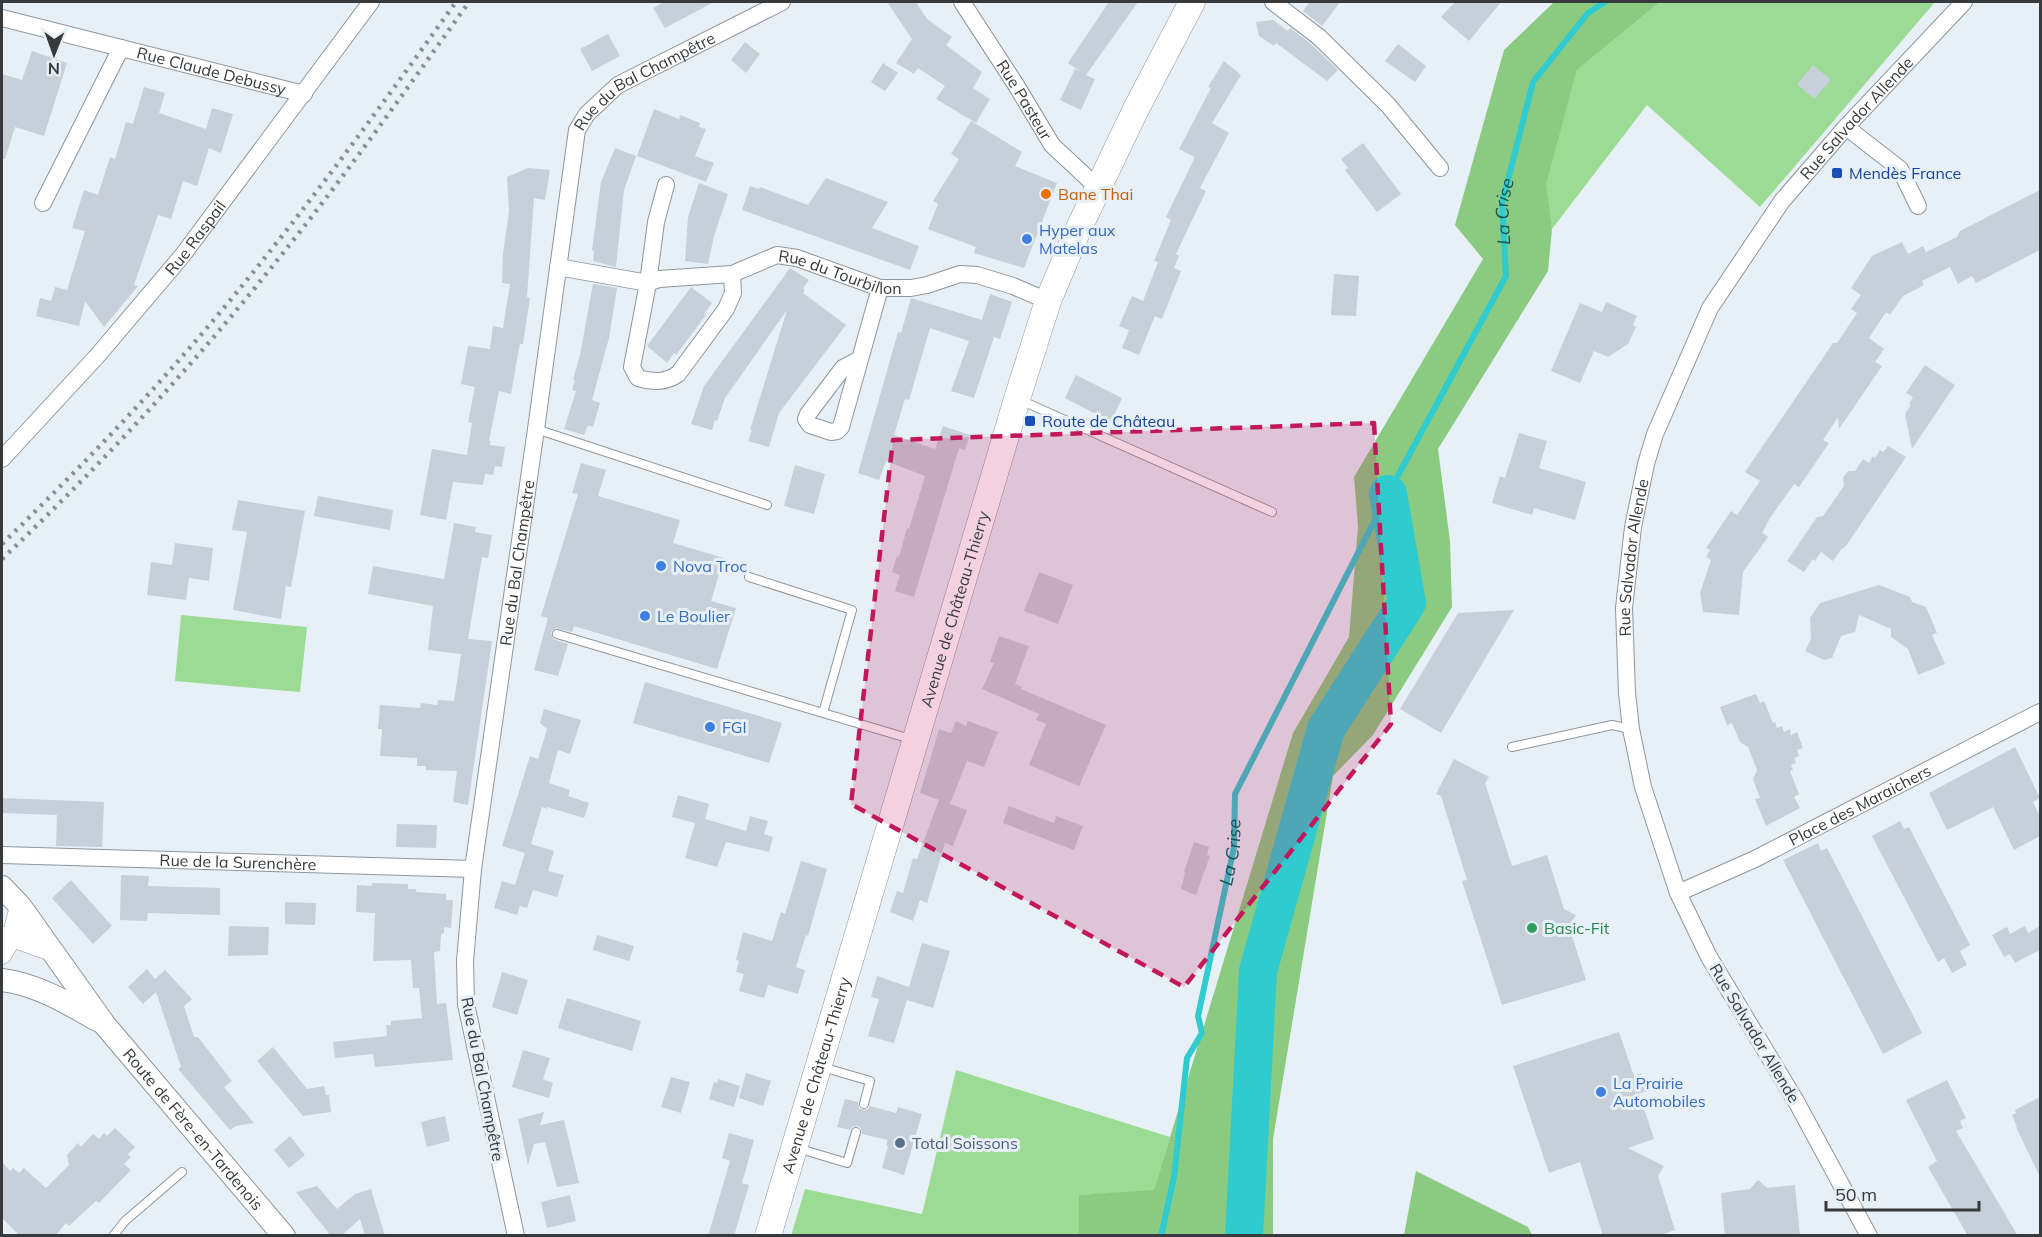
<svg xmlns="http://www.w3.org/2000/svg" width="2042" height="1237" font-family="Mulish,sans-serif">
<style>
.green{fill:#9cdb93}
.forest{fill:#8acb81}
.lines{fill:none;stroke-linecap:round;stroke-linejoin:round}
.stream{stroke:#30cbce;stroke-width:6}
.river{stroke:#30cbce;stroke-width:38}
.building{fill:#c7d0d8}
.service-casing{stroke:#8e969d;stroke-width:10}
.minor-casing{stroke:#8e969d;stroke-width:18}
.tertiary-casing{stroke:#8e969d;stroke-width:21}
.secondary-casing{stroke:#8e969d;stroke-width:24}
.primary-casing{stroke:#8e969d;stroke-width:27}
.service{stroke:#fff;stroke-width:8}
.minor{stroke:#fff;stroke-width:16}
.tertiary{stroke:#fff;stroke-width:20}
.secondary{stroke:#fff;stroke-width:22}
.primary{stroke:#fff;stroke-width:26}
.rail{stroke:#898f95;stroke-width:4.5;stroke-dasharray:3 6;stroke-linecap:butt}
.marked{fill:#c2185b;fill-opacity:0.2;stroke:#c2185b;stroke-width:4.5;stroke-dasharray:12 8;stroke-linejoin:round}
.transit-dot{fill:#1a4fb4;stroke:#e7eff7;stroke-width:2}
.food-dot{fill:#e8710a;stroke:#e7eff7;stroke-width:2}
.shop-dot{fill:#3f7fe0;stroke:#e7eff7;stroke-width:2}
.leisure-dot{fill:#2e9e5b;stroke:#e7eff7;stroke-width:2}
.service-dot{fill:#5c6f8a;stroke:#e7eff7;stroke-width:2}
.labels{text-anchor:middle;stroke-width:6;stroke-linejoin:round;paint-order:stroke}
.street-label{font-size:16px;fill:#363a3d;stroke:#e7eff7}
.transit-label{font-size:16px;fill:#164399;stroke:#e7eff7;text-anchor:start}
.food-label{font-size:16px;fill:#c56008;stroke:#e7eff7;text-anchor:start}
.shop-label{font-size:16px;fill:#366cbe;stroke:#e7eff7;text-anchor:start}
.leisure-label{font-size:16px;fill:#27864d;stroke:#e7eff7;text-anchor:start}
.service-label{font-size:16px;fill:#4e5e75;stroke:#e7eff7;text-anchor:start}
.water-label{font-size:18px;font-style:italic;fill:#145254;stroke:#e7eff7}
</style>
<rect width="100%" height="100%" fill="#e7eff7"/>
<path class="green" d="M1660 2H1935L1760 207 1647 105 1552 229 1545 184 1577 70Z
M181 615 307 627 300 692 175 681Z
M956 1070 1170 1137 1154 1191 1079 1195V1235L791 1236 805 1189 922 1214Z"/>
<path class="forest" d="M1554 2H1660L1577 70 1546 184 1552 229 1548 271 1438 449 1450 541 1452 607 1373 735 1333 776 1273 1139V1235H1079V1195L1154 1190 1293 733 1349 637 1358 526 1354 477 1483 259 1455 225 1504 50Z
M1416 1171 1528 1227 1532 1235H1404Z"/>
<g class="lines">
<path class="stream" id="s1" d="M1161 1236 1174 1177 1187 1058 1202 1033 1198 1016 1234 847 1235 794 1388 494 1506 276 1502 203 1533 82 1588 13 1605 2"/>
<path class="river" d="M1244 1236 1258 971 1326 729 1407 603 1388 494"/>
</g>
<path class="building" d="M664 2H714L665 28 653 8Z
M887 2H916L927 19 952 37 946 45 982 72 973 88 990 99 976 123 936 99 945 86 918 68 914 74 896 63 912 39Z
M1109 2H1138L1086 75 1095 79 1081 110 1060 100 1075 69 1081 72 1068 63Z
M1310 2H1340L1322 26 1303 11Z
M1455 2H1501L1469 41 1441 17Z
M1273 20 1288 31 1290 28 1310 43 1338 70 1327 81 1276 43 1274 46 1259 36 1256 22Z
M608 34 620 56 592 71 580 49Z
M745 42 760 54 746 73 731 60Z
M1398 44 1426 66 1415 82 1385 61Z
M32 51 67 63 44 136 15 127 5 159H2V74L22 80Z
M1224 61 1241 75 1212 123 1229 133 1200 188 1206 191 1176 254 1179 256 1174 268 1181 271 1162 319 1155 316 1139 355 1122 348 1129 330 1119 326 1132 296 1143 301 1158 262 1154 261 1171 220 1166 217 1195 157 1179 149 1211 88 1208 87Z
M883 63 898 73 885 91 871 82Z
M1813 65 1831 80 1814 99 1797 84Z
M144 87 165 93 159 113 206 129 212 108 233 114 221 153 209 148 197 186 183 181 171 219 158 215 134 285 138 286 104 327 85 301 79 326 36 316 40 298 51 301 55 287 67 290 85 231 72 228 84 190 98 195 110 157 115 159 126 122 133 124Z
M654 109 679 119 680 115 700 123 699 127 706 129 695 156 714 163 706 182 637 156Z
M971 121 1022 152 1015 166 1057 183 1024 268 974 253 976 247 928 229 938 204 933 201 959 159 951 154Z
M1363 143 1401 194 1377 212 1345 170 1348 168 1341 159Z
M615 148 636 156 624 190 616 267 593 261 594 251 592 250 601 182Z
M528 168 550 170 545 200 534 198 527 297 530 298 523 344H520L518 354 511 394 499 391 489 441H491L490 445 505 447 502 467 495 466 493 475 485 474 483 485 453 482 446 520 420 515 432 449 467 455 472 423 468 422 475 387 461 384 468 346 490 349 493 326 503 328 510 284 502 283 503 253 509 211 507 177Z
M826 178 888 202 872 228 919 246 910 270 742 210 750 186 759 189 760 187 808 205Z
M699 183 728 194 714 236 708 264 685 261 688 217Z
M2040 190V250L1976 283 1972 276 1958 284 1950 267 1922 281 1924 285 1903 296 1890 315 1886 312 1869 338 1884 349 1875 362 1882 366 1839 429 1838 417 1823 440 1829 443 1799 487 1794 484 1770 518 1762 533 1768 537 1743 572 1739 615 1703 612 1700 593 1711 560 1706 557 1710 550 1706 548 1731 511 1737 515 1760 481 1745 472 1833 343H1837L1857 313 1851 309 1861 295 1851 288 1872 256 1902 242 1908 254 1923 246 1926 252 1957 237 1960 231Z
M790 268 809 280 803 288 805 290 803 293 846 325 779 413 769 447 748 441 752 430H750L787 310 725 398 717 421 715 420 712 430 691 424 704 386Z
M1334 274 1359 276 1356 316 1331 315Z
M593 284 617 288 609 338 592 400 600 403 593 427 588 425 584 435 564 429 576 391 572 390 575 380H573L580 355Z
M691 287 712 303 704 314 706 315 676 355 674 353 667 363 647 346Z
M990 294 1012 302 1000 339 994 337 974 398 951 391 969 341 930 328 909 400 905 399 894 435 935 449 943 426 970 435 965 450 959 448 914 597 895 591 900 575 892 572 897 556 899 557 907 528 909 529 925 476 886 461 879 480 858 473 898 332 901 333 911 298 982 320Z
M1606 302 1637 316 1633 325 1636 327 1628 344 1608 357 1594 351 1580 383 1551 371 1580 303 1602 312Z
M1925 365 1955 385 1912 449 1905 414 1911 405 1909 404 1913 397 1906 393Z
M1076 375 1122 398 1111 422 1065 398Z
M1519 433 1547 441 1539 468 1586 482 1575 520 1534 508 1532 515 1492 503 1500 476 1505 478Z
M1888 446 1906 457 1848 543 1843 549 1842 548 1833 561 1821 552 1815 561 1813 559 1804 572 1787 561 1817 517 1823 516 1844 486 1843 478 1848 471H1855L1863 459 1869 463 1873 456 1875 458 1880 450 1883 452Z
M581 463 606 470 598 496 680 520 673 543 724 558 711 601 736 608 717 669 574 626 572 632 556 628 551 632 553 639 568 644 558 676 534 670 548 618 541 616 578 494 572 493Z
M795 465 825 474 814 514 784 506Z
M318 496 393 510 390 530 314 516Z
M238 500 305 511 291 587 286 586 281 619 233 610 247 532 232 530Z
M454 523 476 527 475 532 492 535 488 558 482 557 468 639 492 641 468 805 453 802 457 771 426 770V766H417V758L380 756 382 729H378L380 705 420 708 421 703 437 705 438 700 454 701 461 654 428 650 433 606 368 594 373 566 444 579Z
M175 543 213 548 209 581 189 578 186 600 147 595 151 562 172 565Z
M1039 572 1073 585 1058 624 1024 611Z
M1879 585 1910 597 1912 602 1926 607 1937 633 1932 635 1945 664 1918 675 1908 649 1891 637V629L1859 615 1855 632 1841 636 1832 658 1824 660 1805 651 1811 639 1810 618 1820 603Z
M1514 610 1441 733 1400 709 1458 613Z
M999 636 1029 646 1015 684 1022 687 1021 689 1106 725 1079 786 1029 765 1046 724 1036 720 1039 714 982 689 994 663 990 662Z
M645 682 782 723 769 763 633 723Z
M1756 694 1760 703 1764 701 1773 723 1775 722 1777 728 1782 726 1784 732 1790 729 1791 735 1797 732 1803 748 1797 750 1799 756 1794 758 1796 763 1791 765 1793 770 1790 771 1799 794 1794 797 1800 808 1766 826 1755 799 1760 798 1753 779 1757 770 1748 747 1740 742 1732 723 1727 725 1720 707Z
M544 709 581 720 570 754 558 750 549 783 570 790 568 796 589 803 584 818 547 807V809L542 807 531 844 554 851 548 871 564 875 557 897 533 890 527 908 520 906 517 915 494 908 502 881 515 885 525 853 502 846 530 756 538 759 547 729 540 723Z
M956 721 966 726 968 721 998 732 984 767 967 761 950 804 967 810 953 846 945 843 927 903 920 900 913 921 890 912 897 891 903 893 913 858 917 859 939 800 920 793 939 729 951 733Z
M2015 747 2040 798 2033 802 2040 817V836L2014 850 1993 807 1947 830 1929 793Z
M1454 759 1489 777 1485 783 1512 866 1547 855 1564 909 1576 915 1569 926 1586 980 1502 1005 1462 881 1467 880 1441 796 1436 794Z
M678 795 709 804 705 819 746 831 750 816 768 821 764 834 773 837 769 852 726 842 717 867 685 858 695 823 672 817Z
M2 798 104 802 102 847 56 846 57 815 2 813Z
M1009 806 1054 823 1056 816 1083 826 1074 850 1003 823Z
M1900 821 1904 829 1909 827 1970 945 1960 951 1967 965 1952 973 1944 958 1938 962 1872 836Z
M397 824 437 825 436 848 396 847Z
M1194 842 1209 847 1207 855 1210 856 1196 895 1181 889 1185 873 1184 872Z
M1818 843 1821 851 1827 848 1922 1033 1883 1054 1783 860Z
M801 861 827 869 808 936 806 935 796 967 805 970 798 994 768 985 764 998 739 991 744 974 736 972 739 961 736 960 743 932 772 941 781 912 785 914Z
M121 875 149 876 148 886 220 888V915L148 913 147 921 120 920Z
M71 880 112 926 93 944 52 898Z
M372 883 408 884V889H416V892L446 894V900H453L451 928 444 927V933L441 934 440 951 434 952 437 1004 446 1003 453 1060 375 1067 373 1054 335 1058 333 1042 387 1036 386 1025H391V1021L422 1018 419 988H413L411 960 373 961 375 913 356 912 357 885 372 886Z
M285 902 316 903 315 925 285 924Z
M229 926 269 927 268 955 228 956Z
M2025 926 2028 933 2040 926V950L2015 963 2010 954 2004 957 1992 935 2007 927 2010 934Z
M597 935 634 946 629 961 593 950Z
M922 943 950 951 933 1008 907 1000 894 1043 868 1036 879 999 871 997 877 976 909 987Z
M147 969 155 979 165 970 192 999 184 1006 194 1037H198L232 1081 224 1087 254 1123 236 1126 230 1130 178 1069 181 1067 156 992 143 1004 128 987Z
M502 972 528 980 517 1015 492 1007Z
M567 998 641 1021 632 1051 558 1028Z
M1619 1032 1634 1076 1641 1073 1647 1091 1639 1093 1654 1139 1628 1148 1664 1166 1658 1176 1675 1230 1658 1236H1603L1580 1162 1549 1173 1513 1066Z
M273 1047 307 1089 324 1086 326 1095H329L331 1112 303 1116 257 1061Z
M523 1050 550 1058 543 1079 553 1083 549 1098 512 1087Z
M746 1073 771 1081 763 1106 739 1098Z
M671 1077 690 1082 681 1113 661 1107Z
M718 1079 740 1086 734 1107 709 1099 714 1082 717 1083Z
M1947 1080 1966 1118 1960 1121 1963 1128 1956 1131 2018 1236H1968L1928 1167 1937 1161 1906 1100Z
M2040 1097V1177L2016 1127H2017L2012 1115 2016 1113 2015 1110Z
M845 1099 858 1102 859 1108 863 1110 868 1109 870 1106 896 1113 898 1107 922 1114 904 1175 882 1168 888 1146H886L888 1140 862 1134 861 1128 857 1126 852 1127 850 1130 837 1127Z
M544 1112 540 1125 564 1120 579 1183 557 1187 545 1142 534 1144 528 1165 518 1119Z
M445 1116 450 1141 427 1147 421 1122Z
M115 1128 135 1147 128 1154 131 1157 124 1164 131 1170 99 1203 96 1201 69 1226 66 1223 55 1236H20L2 1218V1162L10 1171 13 1168 19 1173 24 1168 46 1188 69 1165 67 1155 78 1143 81 1147 93 1134 99 1139 104 1133 107 1136Z
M729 1133 754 1140 742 1183 749 1185 734 1236H708L730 1161 722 1158Z
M290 1136 305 1155 289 1168 274 1150Z
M1758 1180 1767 1188 1795 1185 1800 1236H1725L1721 1193 1750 1189Z
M317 1186 337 1209 355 1194 371 1189 385 1236H365L360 1219 341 1236H331L296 1192Z
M570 1195 576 1221 547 1228 541 1202Z"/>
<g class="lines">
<g class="service-casing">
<path id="service" d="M1020 400 1272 512
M536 429 767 505
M749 577 852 610 823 713
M557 634 914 740
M1512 747 1612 725 1631 729
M822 1067 870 1081 864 1104
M797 1148 847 1163 856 1132
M113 1236 125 1221 182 1172"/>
</g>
<g class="minor-casing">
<g id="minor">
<path id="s2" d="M962 2 1016 85 1052 145 1097 187"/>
<path d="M1273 2 1319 37 1388 105 1440 168"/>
<path id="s3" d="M2 18 304 94"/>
<path d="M1846 127 1900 169 1918 206"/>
<path d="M666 185 656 222 648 283 632 367 638 378C653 382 665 383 678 374L726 309 733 293 732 274"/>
<path d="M43 203 121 48"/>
<path id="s4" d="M558 267 648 283 659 279 732 274 777 255 797 258 880 288H911L927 285 960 274 977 275 1013 286 1048 301"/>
<path d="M858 360 843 368 808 414 806 419 810 425 831 432 837 431 841 427 880 288"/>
<path id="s5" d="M2 459 98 355 182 256 371 2"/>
<path id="s6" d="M2 855 473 869"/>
<path id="s7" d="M1678 893 1755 859 2040 712"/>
<path id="s8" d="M516 1236 466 1004 465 961 473 869 536 429 577 130 587 114 618 85 782 2"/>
<path id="s9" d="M1869 1236 1797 1103 1709 957 1678 893 1643 787 1631 729 1627 693 1624 608 1633 527 1646 464 1655 434 1710 308 1782 201 1846 127 1964 2"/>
</g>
</g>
<g class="tertiary-casing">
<path id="tertiary" d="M2 937H12L52 951
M2 954 12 937 20 906"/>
</g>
<g class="secondary-casing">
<g id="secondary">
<path id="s10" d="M2 887 20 906 104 1024 284 1236"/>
<path d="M2 980C36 984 68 1003 97 1020"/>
</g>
</g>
<g class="primary-casing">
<g id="primary">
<path id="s11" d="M768 1236 1017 399 1048 301 1077 232 1136 109 1192 2"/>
</g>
</g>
<use href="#service" class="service"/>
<use href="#minor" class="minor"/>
<use href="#tertiary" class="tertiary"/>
<use href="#secondary" class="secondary"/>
<use href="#primary" class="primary"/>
<path class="rail" d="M2 544C77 471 150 396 217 316 302 215 379 109 456 2
M2 559C99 467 191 368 275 263 343 179 406 90 469 2"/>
</g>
<path class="marked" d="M1374 423 1391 724 1184 987 851 804 893 440Z"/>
<g class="transit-dot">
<rect x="1831" y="167" width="12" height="12" rx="3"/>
<rect x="1024" y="415" width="12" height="12" rx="3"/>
</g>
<circle class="food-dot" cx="1046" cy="194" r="6"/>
<g class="shop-dot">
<circle cx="1027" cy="239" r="6"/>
<circle cx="661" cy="566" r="6"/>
<circle cx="645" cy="616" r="6"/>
<circle cx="710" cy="727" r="6"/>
<circle cx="1601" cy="1092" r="6"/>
</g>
<circle class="leisure-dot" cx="1532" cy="928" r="6"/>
<circle class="service-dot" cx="900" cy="1143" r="6"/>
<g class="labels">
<g class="street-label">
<text dy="6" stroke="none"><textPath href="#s3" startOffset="216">Rue Claude Debussy</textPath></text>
<text dy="6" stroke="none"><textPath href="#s8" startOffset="1204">Rue du Bal Champêtre</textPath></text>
<text dy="6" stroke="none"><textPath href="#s2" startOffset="116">Rue Pasteur</textPath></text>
<text dy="6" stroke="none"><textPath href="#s9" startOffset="1240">Rue Salvador Allende</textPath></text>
<text dy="6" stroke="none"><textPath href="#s5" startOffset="294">Rue Raspail</textPath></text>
<text dy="6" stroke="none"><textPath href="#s4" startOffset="291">Rue du Tourbillon</textPath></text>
<text dy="6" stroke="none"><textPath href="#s9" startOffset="736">Rue Salvador Allende</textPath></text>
<text dy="6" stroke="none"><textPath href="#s8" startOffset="682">Rue du Bal Champêtre</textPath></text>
<text dy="6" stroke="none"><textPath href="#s11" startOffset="654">Avenue de Château-Thierry</textPath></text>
<text dy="6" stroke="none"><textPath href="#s7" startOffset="202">Place des Maraichers</textPath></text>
<text dy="6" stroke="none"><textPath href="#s6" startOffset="236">Rue de la Surenchère</textPath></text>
<text transform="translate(1755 1033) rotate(59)" y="6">Rue Salvador Allende</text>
<text dy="6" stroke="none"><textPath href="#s11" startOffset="168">Avenue de Château-Thierry</textPath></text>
<text transform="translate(483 1079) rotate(79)" y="6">Rue du Bal Champêtre</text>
<text dy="6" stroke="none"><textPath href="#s10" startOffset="309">Route de Fère-en-Tardenois</textPath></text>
</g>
<g class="transit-label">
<text x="1849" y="179">Mendès France</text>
<text x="1042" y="427">Route de Château</text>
</g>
<g class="food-label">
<text x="1058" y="200">Bane Thai</text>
</g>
<g class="shop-label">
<text x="1039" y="236">Hyper aux<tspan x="1039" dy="18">Matelas</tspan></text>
<text x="673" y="572">Nova Troc</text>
<text x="657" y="622">Le Boulier</text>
<text x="722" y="733">FGI</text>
<text x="1613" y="1089">La Prairie<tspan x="1613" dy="18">Automobiles</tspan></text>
</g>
<g class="leisure-label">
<text x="1544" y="934">Basic-Fit</text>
</g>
<g class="service-label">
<text x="912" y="1149">Total Soissons</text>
</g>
<g class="water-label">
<text dy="6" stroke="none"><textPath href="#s1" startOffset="1102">La Crise</textPath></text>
<text dy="6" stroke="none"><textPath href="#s1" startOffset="394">La Crise</textPath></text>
</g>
</g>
<rect width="2042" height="1237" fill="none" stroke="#363a3d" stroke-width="6"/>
<g transform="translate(54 54) rotate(181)" stroke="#e7eff7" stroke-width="4.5" paint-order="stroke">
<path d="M0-4.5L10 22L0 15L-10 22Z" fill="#363a3d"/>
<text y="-9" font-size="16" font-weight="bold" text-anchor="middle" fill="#363a3d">N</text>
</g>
<path d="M1826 1201v9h153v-9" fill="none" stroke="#363a3d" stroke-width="3"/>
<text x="1835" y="1201" font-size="18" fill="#363a3d" stroke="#e7eff7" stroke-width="4.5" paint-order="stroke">50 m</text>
</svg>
